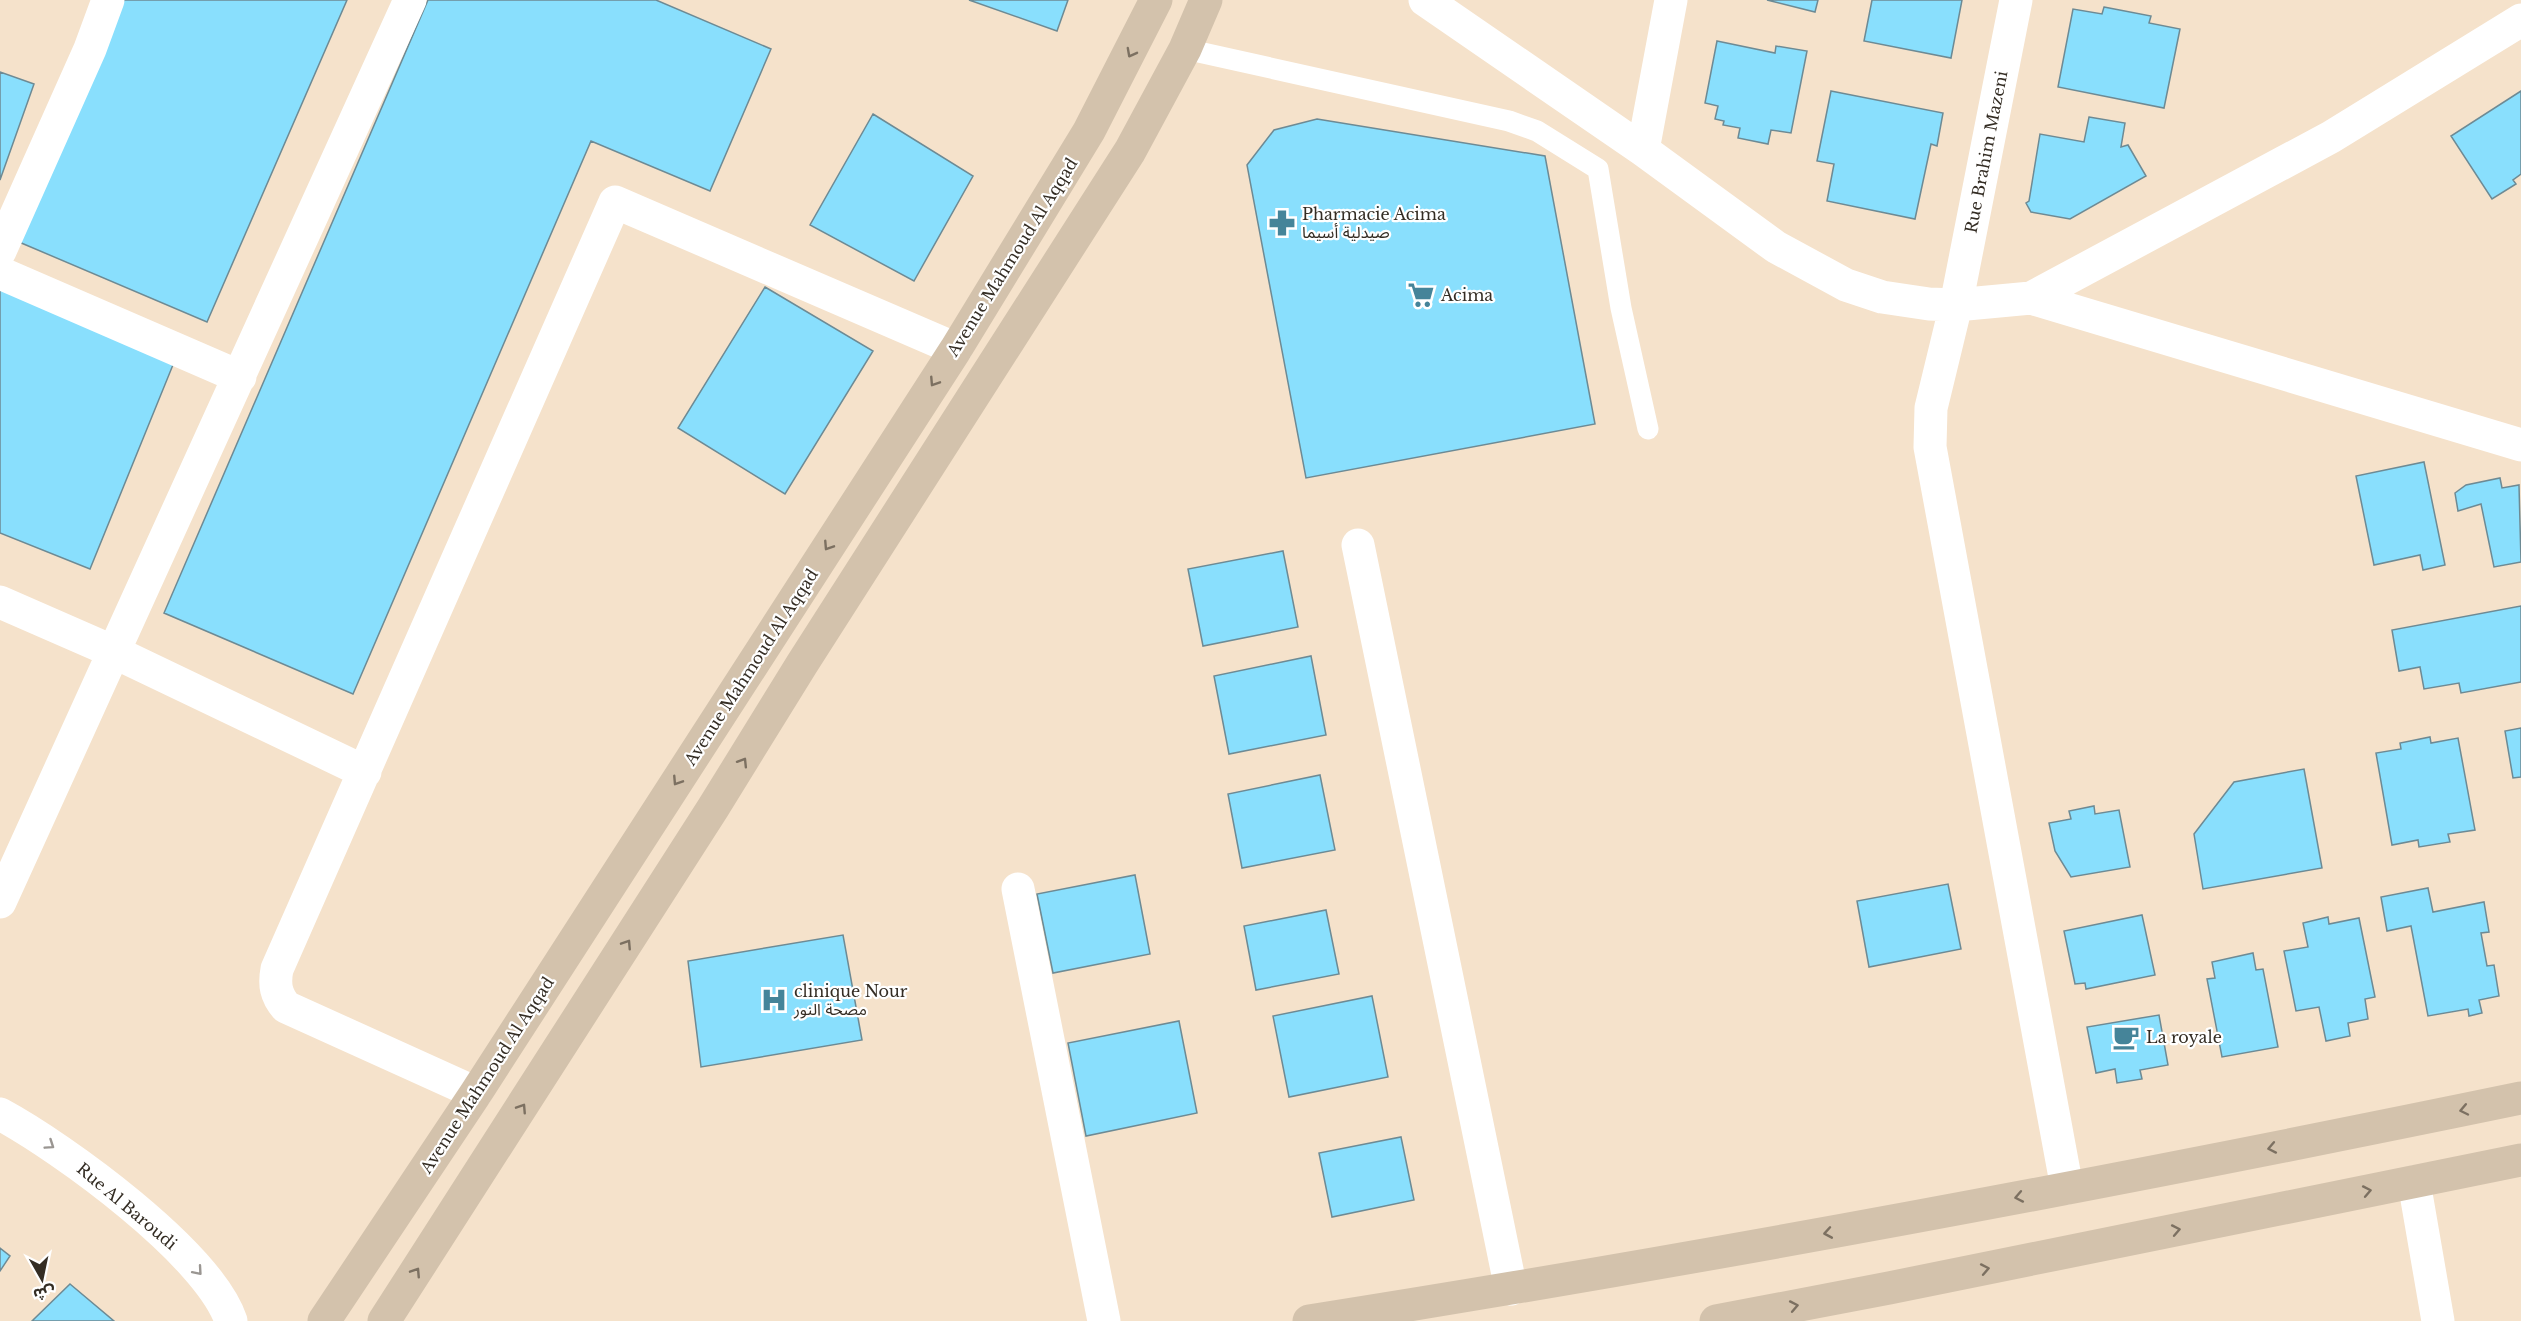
<svg xmlns="http://www.w3.org/2000/svg" width="2521" height="1321" font-family="'Libre Baskerville','Noto Sans Arabic',serif">
<style>
.building{fill:#89dffd;stroke:#6d8a94;stroke-width:1.5}
.lines{fill:none;stroke-linecap:round;stroke-linejoin:round}
.service{stroke:#fff;stroke-width:21}
.minor{stroke:#fff;stroke-width:33}
.secondary{stroke:#d3c2ac;stroke-width:33}
.oneway{stroke:#7c7061}
.oneway2{stroke:#9a9692}
.labels{text-anchor:middle;stroke-width:4.5;stroke-linejoin:round;paint-order:stroke}
.street-label{font-size:16px;fill:#342d24;stroke:#fff}
.poi-label{font-size:16px;fill:#342d24;stroke:#fff;text-anchor:start}
</style>
<rect width="100%" height="100%" fill="#f5e2cb"/>
<path class="building" d="M124 0H347L207 322 19 242Z
M428 0H656L771 49 710 191 591 141 353 694 164 613Z
M969 0H1068L1057 31Z
M1767 0H1818L1815 12Z
M1872 0H1962L1951 58 1864 41Z
M2104 7 2151 16 2149 23 2180 29 2164 108 2058 87 2073 9 2102 14Z
M1717 41 1775 53 1776 46 1807 51 1791 133 1771 130 1768 144 1738 138 1740 128 1723 125 1724 121 1715 119 1718 106 1705 103Z
M0 72 34 84 0 180Z
M1831 91 1943 113 1937 146 1931 144 1915 219 1827 201 1834 164 1817 161Z
M2521 91V174L2513 180 2516 184 2492 199 2451 136Z
M873 114 973 176 914 281 810 225Z
M2089 117 2125 123 2121 147 2128 145 2146 176 2070 219 2031 212 2026 203 2029 201 2040 134 2084 142Z
M1317 119 1545 156 1595 424 1306 478 1247 165 1274 130Z
M0 278 177 355 90 569 0 533Z
M765 287 873 351 785 494 678 428Z
M2424 462 2445 565 2423 570 2420 555 2374 565 2356 476Z
M2500 478 2502 488 2519 485 2521 562 2494 567 2481 504 2458 511 2455 493 2466 485Z
M1283 551 1298 627 1203 646 1188 569Z
M2521 606V682L2461 693 2459 683 2424 689 2420 667 2399 671 2392 630Z
M1311 656 1326 735 1229 754 1214 676Z
M2521 728V777L2513 778 2505 731Z
M2430 737 2431 743 2458 738 2475 830 2448 834 2450 842 2419 847 2418 840 2392 845 2376 753 2401 749 2400 743Z
M2304 769 2322 868 2203 889 2194 834 2234 782Z
M1320 775 1335 850 1242 868 1228 794Z
M2094 806 2095 814 2119 810 2130 867 2071 877 2055 851 2049 823 2071 819 2069 811Z
M1135 875 1150 954 1053 973 1037 894Z
M1948 884 1961 949 1869 967 1857 901Z
M2428 888 2433 912 2484 902 2489 932 2481 933 2487 966 2494 965 2499 996 2479 1000 2482 1013 2469 1016 2468 1009 2428 1016 2411 926 2387 931 2381 897Z
M1326 910 1339 974 1256 990 1244 926Z
M2142 915 2155 975 2086 989 2085 983 2075 984 2064 931Z
M2328 917 2329 924 2359 918 2375 997 2365 999 2368 1019 2348 1023 2350 1036 2326 1041 2319 1007 2296 1011 2284 951 2308 947 2303 923Z
M843 935 862 1040 701 1067 688 961Z
M2253 953 2256 970 2263 969 2278 1047 2222 1057 2207 979 2215 978 2212 962Z
M1372 996 1388 1077 1289 1097 1273 1016Z
M2159 1015 2168 1065 2140 1070 2142 1079 2117 1083 2115 1069 2096 1073 2087 1027Z
M1179 1021 1197 1113 1086 1136 1068 1043Z
M1401 1137 1414 1200 1332 1217 1319 1153Z
M0 1248 10 1256 0 1271Z
M70 1284 114 1321H32Z"/>
<g class="lines">
<path class="service" d="M1185 49 1509 121 1537 131 1598 169 1621 308 1648 429"/>
<path class="minor" d="M1425 0 1643 150 1776 247 1846 285 1882 297 1929 304 1956 305 2031 298 2521 445
M2016 0 1956 305 1931 408 1930 447 2067 1188
M1643 150 1671 0
M0 251 90 49 108 0
M0 273 240 377
M2031 298 2331 137 2521 20
M1358 545 1511 1289
M0 602 112 651 365 772
M1018 889 1104 1321
M0 902 410 0
M476 1093 286 1007C276 995 274 985 277 969L615 202 956 349
M0 1114C63 1148 209 1254 231 1321
M2414 1182 2438 1321"/>
<path class="secondary" d="M324 1321 476 1093 956 349 1089 131 1156 0
M384 1321 713 808 802 664 1130 151 1185 49 1206 0
M1309 1321C1715 1257 2119 1181 2521 1098
M1716 1321 1889 1288 2521 1160"/>
</g>
<defs><path id="oneway-chevron" d="M-2-3.5L2.5 0L-2 3.5" fill="none" stroke-width="1.6" stroke-linecap="round" stroke-linejoin="round" transform="scale(1.5)"/></defs>
<g class="oneway">
<use href="#oneway-chevron" transform="translate(1131 53) rotate(118)"/>
<use href="#oneway-chevron" transform="translate(934 382) rotate(123)"/>
<use href="#oneway-chevron" transform="translate(828 546) rotate(123)"/>
<use href="#oneway-chevron" transform="translate(743 762) rotate(-58)"/>
<use href="#oneway-chevron" transform="translate(677 781) rotate(123)"/>
<use href="#oneway-chevron" transform="translate(627 944) rotate(-57)"/>
<use href="#oneway-chevron" transform="translate(522 1108) rotate(-57)"/>
<use href="#oneway-chevron" transform="translate(2464 1110) rotate(168)"/>
<use href="#oneway-chevron" transform="translate(2272 1148) rotate(169)"/>
<use href="#oneway-chevron" transform="translate(2367 1191) rotate(-11)"/>
<use href="#oneway-chevron" transform="translate(2019 1197) rotate(169)"/>
<use href="#oneway-chevron" transform="translate(2176 1230) rotate(-11)"/>
<use href="#oneway-chevron" transform="translate(1828 1233) rotate(170)"/>
<use href="#oneway-chevron" transform="translate(1985 1269) rotate(-11)"/>
<use href="#oneway-chevron" transform="translate(416 1272) rotate(-57)"/>
<use href="#oneway-chevron" transform="translate(1794 1306) rotate(-11)"/>
</g>
<g class="oneway2">
<use href="#oneway-chevron" transform="translate(50 1145) rotate(34)"/>
<use href="#oneway-chevron" transform="translate(198 1271) rotate(49)"/>
</g>
<defs>
<g id="pharmacy-bare" transform="scale(2.07)"><path d="M-2-6h4v4h4v4h-4v4h-4v-4h-4v-4h4Z" fill="#458499" stroke="#fff" stroke-width="2.5" paint-order="stroke"/></g>
<g id="supermarket-bare" transform="scale(2.07)"><path d="M-6-5.5h2.5l.6 2H6L4.5 2H-2.5L-4.4-4H-6ZM-1.5 3.2a1.3 1.3 0 1 0 .1 0ZM3 3.2a1.3 1.3 0 1 0 .1 0Z" fill="#458499" stroke="#fff" stroke-width="2.5" paint-order="stroke"/></g>
<g id="hospital-bare" transform="scale(2.07)"><path d="M-5-5h3v3.5h4V-5h3V5h-3V1.5h-4V5h-3Z" fill="#458499" stroke="#fff" stroke-width="2.5" paint-order="stroke"/></g>
<g id="cafe-bare" transform="scale(2.07)"><path d="M-5.5-4.5H6V0H3Q3 3.5 0 3.5H-2.5Q-5.5 3.5-5.5 0ZM3-3.2v2h1.7v-2ZM-6 4.5H4V6H-6Z" fill="#458499" stroke="#fff" stroke-width="2.5" paint-order="stroke"/></g>
</defs>
<g fill-rule="evenodd">
<use href="#pharmacy-bare" x="1282" y="223"/>
<use href="#supermarket-bare" x="1421" y="295"/>
<use href="#hospital-bare" x="774" y="1000"/>
<use href="#cafe-bare" x="2126" y="1037"/>
</g>
<g class="labels">
<g class="street-label">
<text transform="translate(1986 152) rotate(-79)" y="6">Rue Brahim Mazeni</text>
<text transform="translate(1012 257) rotate(-58)" y="6">Avenue Mahmoud Al Aqqad</text>
<text transform="translate(751 667) rotate(-57)" y="6">Avenue Mahmoud Al Aqqad</text>
<text transform="translate(487 1075) rotate(-57)" y="6">Avenue Mahmoud Al Aqqad</text>
<text transform="translate(127 1206) rotate(40)" y="6">Rue Al Baroudi</text>
</g>
<g class="poi-label">
<text x="1302" y="220">Pharmacie Acima<tspan x="1302" dy="18">صيدلية أسيما</tspan></text>
<text x="1441" y="301">Acima</text>
<text x="794" y="997">clinique Nour<tspan x="794" dy="18">مصحة النور</tspan></text>
<text x="2146" y="1043">La royale</text>
</g>
</g>
<g transform="translate(42 1279) rotate(171)" stroke="#ffffff" stroke-width="4.5" paint-order="stroke">
<path d="M0-4.5L10 22L0 15L-10 22Z" fill="#342d24"/>
<text y="-9" font-size="16" font-weight="bold" text-anchor="middle" fill="#342d24">ش</text>
</g>
</svg>
